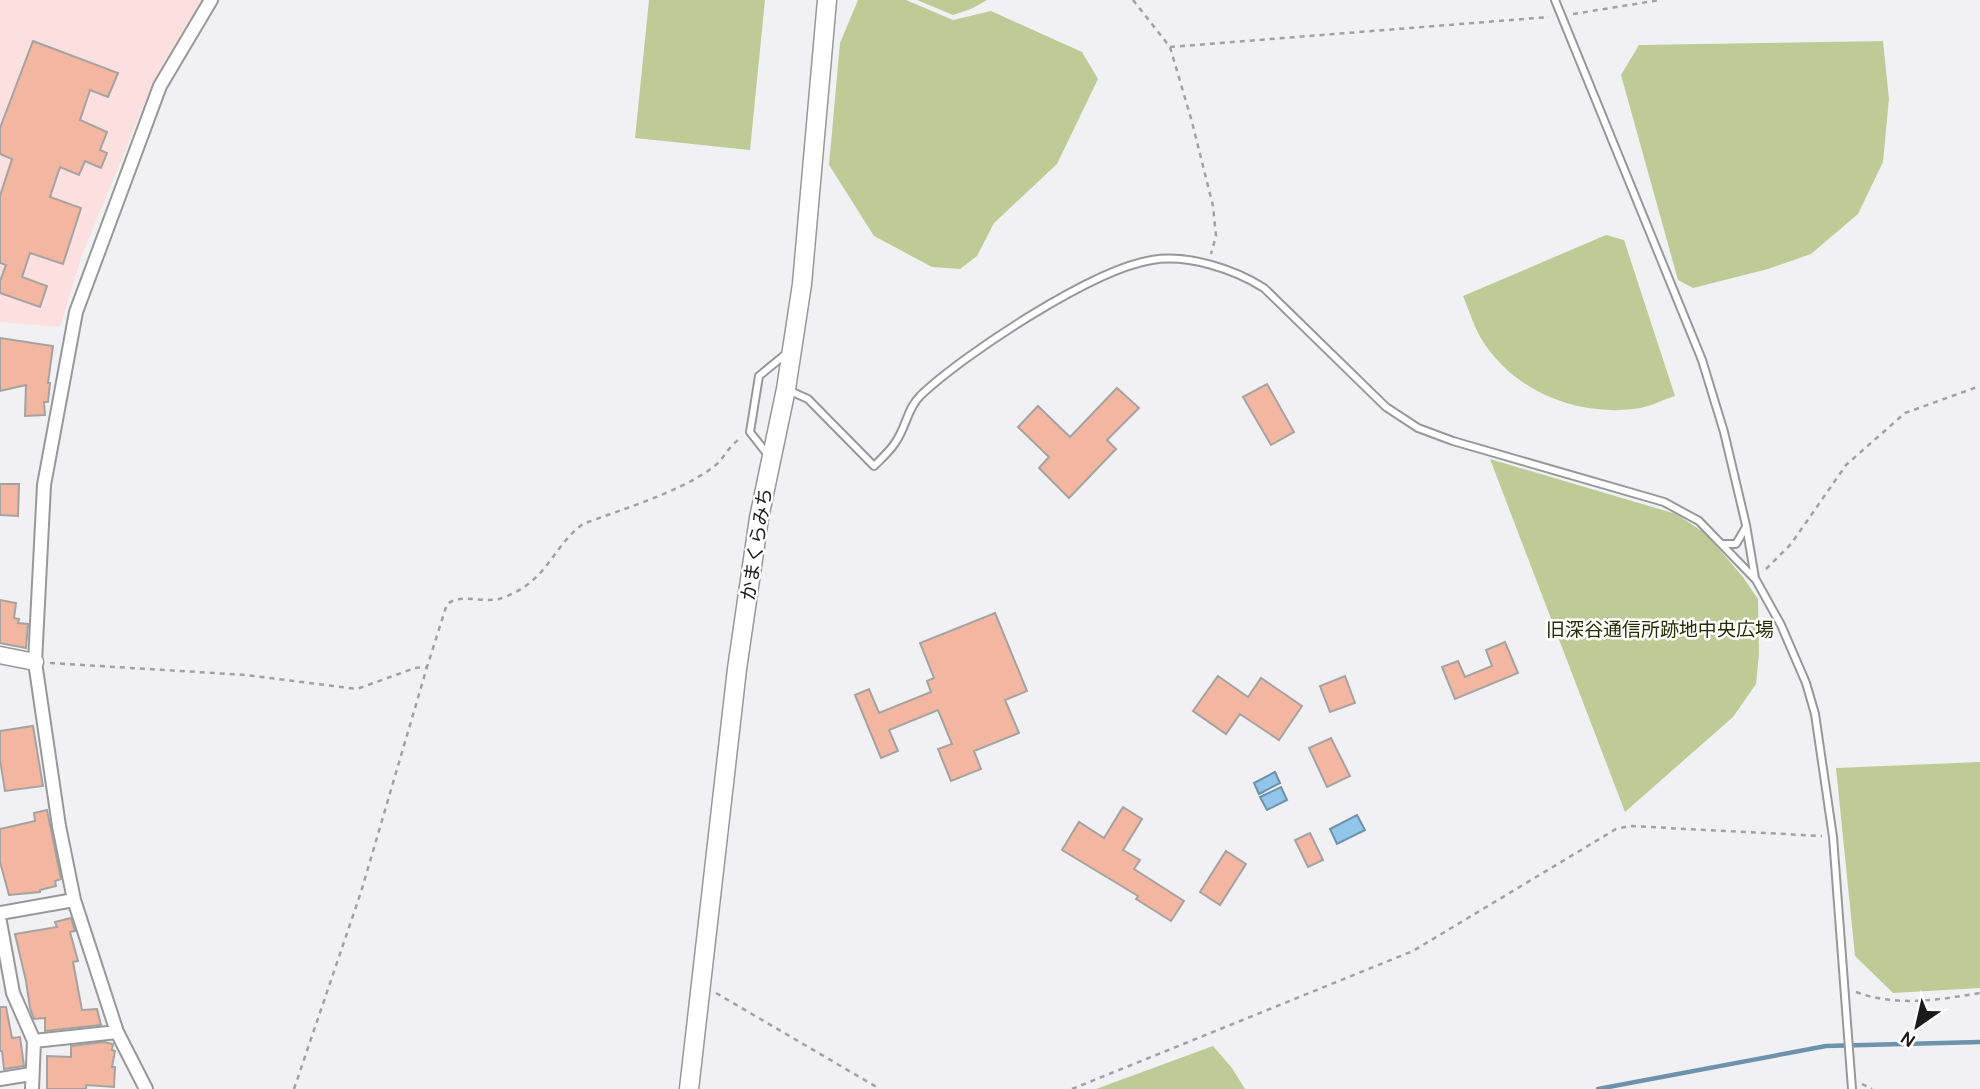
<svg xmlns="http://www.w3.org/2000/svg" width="1980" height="1089" font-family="Karla,'Noto Sans JP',sans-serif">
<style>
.education{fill:#fbe0df}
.green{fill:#c0ca97}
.water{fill:#91c5ea;stroke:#6d92ac;stroke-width:2}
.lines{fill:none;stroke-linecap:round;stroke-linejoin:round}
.stream{stroke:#6d92ac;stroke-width:4.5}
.building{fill:#f2b6a1;stroke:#a5a3a2;stroke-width:2}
.service-casing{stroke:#97989a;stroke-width:10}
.minor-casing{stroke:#97989a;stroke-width:16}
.tertiary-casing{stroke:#97989a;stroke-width:19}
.secondary-casing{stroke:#97989a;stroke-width:21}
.path{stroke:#a1a1a3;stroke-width:2.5;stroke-dasharray:5 5;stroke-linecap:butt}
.service{stroke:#fff;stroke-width:6}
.minor{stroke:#fff;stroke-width:12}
.tertiary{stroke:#fff;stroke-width:16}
.secondary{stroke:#fff;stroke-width:18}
.labels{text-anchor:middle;stroke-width:5;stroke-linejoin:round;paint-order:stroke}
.street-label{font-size:19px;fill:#1a1a1b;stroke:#fff}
.park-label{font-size:19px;fill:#272d02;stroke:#fff}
</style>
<rect width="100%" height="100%" fill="#f1f1f4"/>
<path class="education" d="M0 0H202L151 88 82 255 60 327 0 322Z"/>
<path class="green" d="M649 0H765L750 150 635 138Z
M858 0H906L953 20 991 11 1082 52 1098 79 1057 164 994 223 977 256 960 269 932 267 874 236 829 165 840 43Z
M917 0H987L971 9 953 15Z
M1883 41 1889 99 1883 162 1858 214 1811 254 1768 269 1693 288 1678 280 1621 75 1639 45Z
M1606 235 1624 240 1675 396C1662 400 1648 408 1634 409 1575 416 1514 391 1482 340 1474 327 1469 310 1463 296Z
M1490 459 1676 514 1705 533 1743 577 1758 599 1759 654 1756 684 1733 717 1625 812Z
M1980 762V988L1893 993 1855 956 1836 768Z
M1213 1046 1232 1068 1245 1089H1096Z"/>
<path class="water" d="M1275 772 1280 783 1259 794 1254 783Z
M1281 787 1287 800 1267 810 1260 797Z
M1357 815 1365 830 1337 844 1330 829Z"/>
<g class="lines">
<path class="stream" d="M1598 1089 1826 1046 1980 1042"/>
</g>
<path class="building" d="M33 41 118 73 108 97 90 90 80 120 107 132 100 150 107 153 101 168 85 161 79 175 60 167 50 197 81 208 63 264 30 253 22 277 47 286 40 307 0 293V281L6 265 0 263V196L12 159 0 154V128Z
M0 338 53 346 48 383H50L48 402H44L45 415 25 416 26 385 0 391Z
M1267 384 1294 432 1271 445 1243 397Z
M1117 388 1139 408 1107 440 1116 449 1069 498 1039 468 1049 457 1018 427 1038 406 1070 437Z
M0 484H19L18 516 0 515Z
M0 600 16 603 14 618 19 619 18 623 28 624 26 648 0 643Z
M995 613 1027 691 1005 700 1019 733 974 751 981 769 951 781 938 749 952 744 938 710 889 730 898 751 881 758 855 695 869 689 879 713 931 692 927 681 934 678 920 643Z
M1505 642 1518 673 1455 699 1442 667 1458 661 1465 677 1492 666 1486 650Z
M1218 676 1248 697 1261 678 1302 706 1279 740 1240 714 1226 734 1193 711Z
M1345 676 1355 703 1330 712 1320 686Z
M33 726 43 786 5 791 0 760V731Z
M1331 738 1350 776 1327 787 1309 748Z
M1123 807 1142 819 1123 850 1140 860 1134 869 1184 901 1171 921 1136 899 1138 896 1062 850 1079 822 1104 838Z
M47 810 61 879 55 881 56 886 40 890V892L9 895 0 862V829L35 821 34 813Z
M1310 833 1323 860 1308 867 1295 840Z
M1226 851 1246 864 1220 905 1200 892Z
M71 918 75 931 70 932 78 961 73 962 82 1010 97 1009 101 1025 45 1031V1018L34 1019 30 1008 26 981 15 934 57 927 55 922Z
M0 1007H6L12 1038 20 1037 24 1066 4 1069 2 1051H0Z
M104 1042 113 1044 112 1050 115 1051 112 1067H115L114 1087 86 1085V1089H47V1056L71 1057V1046Z"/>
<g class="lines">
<g class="service-casing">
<path id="service" d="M1555 0 1702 360 1724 432 1746 525 1755 578
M788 390 808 399 874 466C881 459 890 451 895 443 906 428 907 409 920 396 964 354 1093 269 1152 260 1188 254 1234 269 1264 288L1386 407 1418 428 1453 441 1664 502 1699 521 1756 580 1781 625 1806 683 1815 714 1833 837 1852 1089
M768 455 750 432 759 376 787 353
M1723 544H1736L1746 527"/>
</g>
<g class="minor-casing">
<path id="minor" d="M0 913 74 900
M0 922 13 993 34 1041 32 1089
M34 1041 117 1032
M0 1079 31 1074
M146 1089 117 1032 74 900 59 826 35 662 44 485 76 312 160 86 211 0"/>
</g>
<g class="tertiary-casing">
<path id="tertiary" d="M0 655 35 662"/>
</g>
<g class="secondary-casing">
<path id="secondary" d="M689 1089 737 669 759 518 786 389 802 284 827 0"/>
</g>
<path class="path" d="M1133 0 1170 47 1192 122 1213 206 1216 236 1211 254
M1573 14 1660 0
M1170 47 1549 17
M1766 569 1791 544 1846 465 1905 413 1980 386
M50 663 246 675 357 689 415 668 427 667 447 604C463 593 480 603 499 599 506 597 517 592 524 587 549 571 558 542 583 524 622 509 678 493 712 468 724 460 727 447 742 437
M1856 992C1896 1007 1939 1000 1980 993
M716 993 880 1089
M1862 1084 1872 1089
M294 1089 361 892 427 667
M1072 1089 1413 951 1616 829 1630 826 1822 836"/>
<use href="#service" class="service"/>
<use href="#minor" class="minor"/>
<use href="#tertiary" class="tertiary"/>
<use href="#secondary" class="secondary"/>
</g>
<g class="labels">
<g class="street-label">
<text transform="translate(756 544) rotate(-81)" y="7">かまくらみち</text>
</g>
<g class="park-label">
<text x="1660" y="636">旧深谷通信所跡地中央広場</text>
</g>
</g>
<g transform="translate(1917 1026) rotate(214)" stroke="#ffffff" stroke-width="5" paint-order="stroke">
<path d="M0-5L12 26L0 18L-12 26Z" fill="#1a1a1b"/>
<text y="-10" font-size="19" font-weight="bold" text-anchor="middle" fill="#1a1a1b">N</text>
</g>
</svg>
